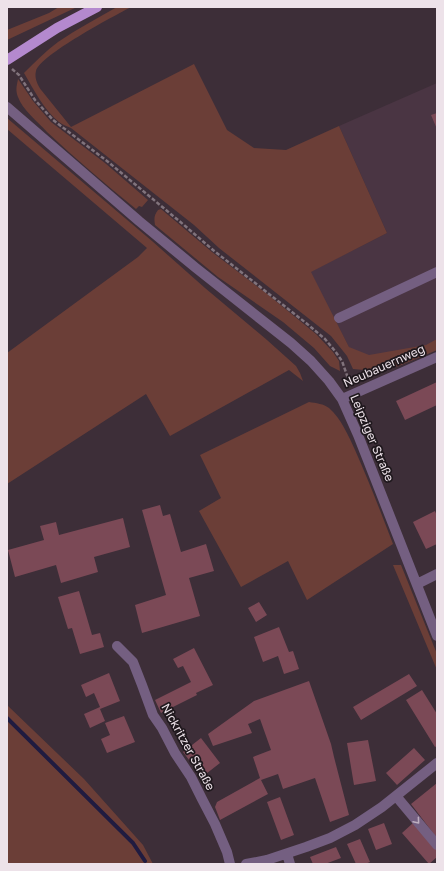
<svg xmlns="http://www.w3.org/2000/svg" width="444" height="871" font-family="'Golos Text',sans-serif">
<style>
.built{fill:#4a3543}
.green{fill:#6b3e37}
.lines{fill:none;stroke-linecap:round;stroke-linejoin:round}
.stream{stroke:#201b40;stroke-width:4}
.building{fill:#7b4956}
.path{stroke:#81737c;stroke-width:2.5;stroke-dasharray:4 2;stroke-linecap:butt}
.minor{stroke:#745f81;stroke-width:10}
.major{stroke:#b489ce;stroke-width:10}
.oneway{stroke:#bdaebf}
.labels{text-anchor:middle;stroke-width:3.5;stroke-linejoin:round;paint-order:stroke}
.street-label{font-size:12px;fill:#ede2e9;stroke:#1f181d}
</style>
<rect width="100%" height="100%" fill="#3d2e38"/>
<path class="built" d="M437 83V350L399 366 375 371 349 347 310 272 387 233 339 126Z"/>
<path class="green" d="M59 7H77L7 40V30L49 13Z
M117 7H131C114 16 40 55 36 71 34 78 38 86 42 91L71 127 194 64 227 130 254 148 286 150 339 126 387 233 311 272 349 347 369 355 426 345 437 339V350L399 366 375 371 353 369 347 356 331 336 219 248 194 225 71 128C67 126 63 125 59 122 44 110 34 90 24 73 35 62 46 51 58 42 77 29 98 18 117 7Z
M18 79 33 101 51 122 105 163 148 200 142 207 139 206 136 209C105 184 76 159 47 132 38 122 22 109 18 97 15 90 17 85 18 79Z
M7 118 152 241 205 288 267 340 296 366 300 373 303 381 289 370 170 436 146 394 7 484V353L138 257 147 248 7 129Z
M161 209 212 252 266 293 316 334 333 352 339 361 340 371 330 366 314 348 283 322 218 277 155 225C154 219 154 215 158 210Z
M309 402C316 403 324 404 329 408 341 418 349 437 355 450 369 481 381 513 393 544L307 600 288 561 241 587 199 511 221 498 200 455Z
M393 565H401L437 654V670Z
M7 705 84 779 143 845 153 864H7Z"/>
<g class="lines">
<path class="stream" d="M7 718 133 843 145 861"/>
</g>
<path class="building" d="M437 113V129L431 115Z
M437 382V405L405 420 396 401Z
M160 505 163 516 170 514 181 552 206 544 214 571 189 578 200 616 142 633 135 605 166 595 142 510Z
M435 511 437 516V544L426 549 413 522Z
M123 518 130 547 94 557 98 572 61 583 56 565 15 577 8 550 44 540 40 526 56 522 59 535Z
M79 591 92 635 100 633 104 647 80 654 72 628 68 629 58 597Z
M259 602 267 615 256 622 248 608Z
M279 627 289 652 293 651 299 669 284 674 278 656 263 662 254 637Z
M194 648 213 685 196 693 197 695 161 713 155 700 191 682 183 666 178 668 173 659Z
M109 673 120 701 100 709 105 721 90 728 84 714 100 707 94 693 86 697 81 685Z
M409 674 417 686 361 720 353 707Z
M309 681 331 744 334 757 349 815 330 822 315 778 283 789 278 774 261 780 268 794 220 820 215 807 217 802 260 778 253 757 271 750 260 719 248 724 252 733 213 746 208 734 254 701Z
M422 690 437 714V746L435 747 406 700Z
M124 716 135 742 107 753 101 739 110 735 105 723Z
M201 738 220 763 202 777 183 752Z
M368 740 376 781 354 785 347 743Z
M414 748 425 760 397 785 386 773Z
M437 783V838L411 804Z
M280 797 294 835 281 840 267 802Z
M384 823 392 844 376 850 368 829Z
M413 823 437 850V857L429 864 402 833Z
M360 839 370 862 365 864H356L347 844Z
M336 847 341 858 325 864H313L310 857Z"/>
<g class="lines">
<path class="path" d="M12 69 19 75 35 100 53 120 107 161 184 225 213 250 306 323 325 339 335 351 342 361 350 384"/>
<path class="minor" d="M7 107 139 221 196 268 291 343 311 361 329 381 342 399 358 435 437 636
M339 318 437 272
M342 399 437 357
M417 584 437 574
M117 646 133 662 142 685 153 715 162 728 175 753 191 777 202 799 215 824 227 852 230 864
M396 796 437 845
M287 854 290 864
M246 864 267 860 306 847 330 838 355 825 382 807 437 763"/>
<path class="major" d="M7 60 57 28 97 7"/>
</g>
<defs><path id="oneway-chevron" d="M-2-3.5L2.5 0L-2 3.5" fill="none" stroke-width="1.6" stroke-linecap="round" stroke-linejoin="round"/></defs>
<use class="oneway" href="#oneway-chevron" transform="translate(417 821) rotate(50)"/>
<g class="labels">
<g class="street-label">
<text transform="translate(384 366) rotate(-24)" y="4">Neubauernweg</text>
<text transform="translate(372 438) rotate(67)" y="4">Leipziger Straße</text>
<text transform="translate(188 747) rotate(61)" y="4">Nickritzer Straße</text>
</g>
</g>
<rect width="444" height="871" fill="none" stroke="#ede2e9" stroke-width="16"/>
</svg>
